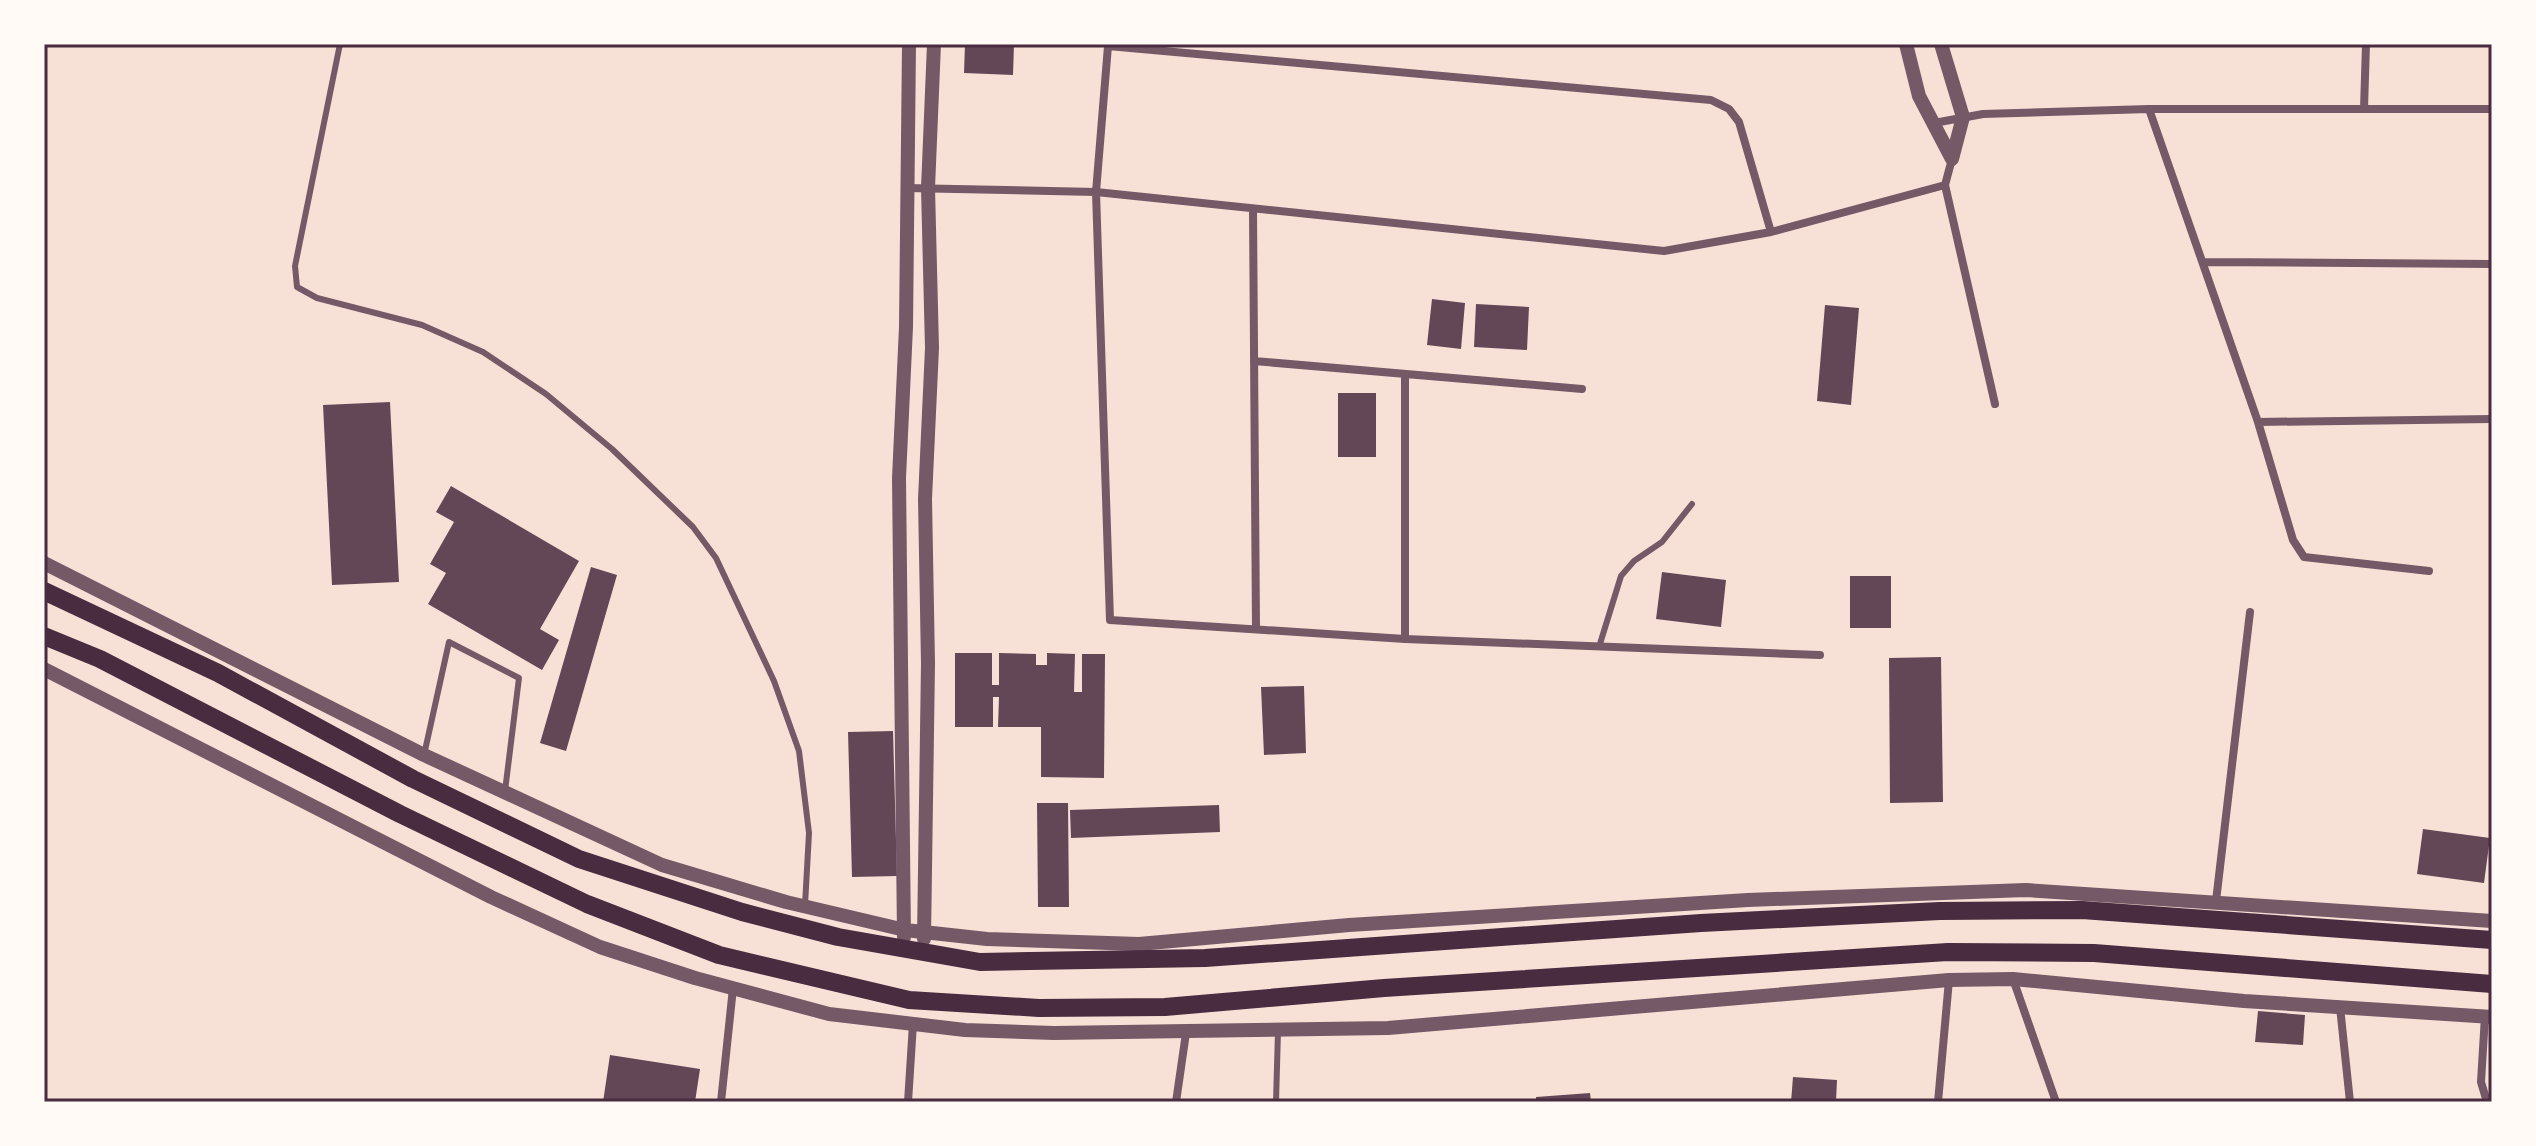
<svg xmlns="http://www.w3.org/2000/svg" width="2536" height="1146" font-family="'DM Sans',sans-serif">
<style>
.building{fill:#644757}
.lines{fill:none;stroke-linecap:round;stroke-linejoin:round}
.service{stroke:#755966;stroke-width:6}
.minor{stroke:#755966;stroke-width:8}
.tertiary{stroke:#755966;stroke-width:14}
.primary{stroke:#4a2c40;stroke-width:18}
.neatline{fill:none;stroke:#4a2c40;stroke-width:3}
</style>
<rect width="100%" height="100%" fill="#f7e1d7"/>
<path class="building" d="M965 44H1014L1013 75 964 73Z
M1432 299 1465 303 1461 349 1427 345Z
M1476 304 1529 307 1527 350 1474 347Z
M1825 305 1859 308 1851 405 1817 401Z
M1338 393H1376V457H1338Z
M390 402 399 582 332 585 323 405Z
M451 486 579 561 540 629 559 640 542 670 428 604 446 573 430 564 454 522 436 512Z
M591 567 617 575 566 751 540 743Z
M1662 572 1726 580 1721 627 1656 619Z
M1850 576H1891V628H1850Z
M955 653H992V685H999V653L1036 654V665H1047V653L1075 654 1074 692H1082V654H1105L1104 778 1041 777V727H998L999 697H993V727H955Z
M1941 657 1943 802 1890 803 1889 658Z
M1304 686 1306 753 1264 755 1261 687Z
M893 731 897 876 852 877 848 732Z
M1037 803H1068L1069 907H1038Z
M1219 805 1220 832 1071 838 1070 810Z
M2423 829 2490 838 2484 883 2417 874Z
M2258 1011 2305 1015 2303 1045 2255 1042Z
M610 1055 700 1069 695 1102H603Z
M1793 1077 1837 1080 1836 1102H1791Z
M1590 1093 1591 1102H1536V1097Z"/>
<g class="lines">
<path class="service" d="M340 44 295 266 297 287 317 298 422 325 483 352 546 394 612 449 693 527 716 558 774 681 799 751 809 833 805 905
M1599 647 1621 576 1634 561 1662 542 1692 504
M424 755 449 642 519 678 505 791
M1276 1102 1278 1031"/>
<path class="minor" d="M2149 109H2492
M2364 109 2366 44
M1934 123 1983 114 2149 109 2258 422 2492 419
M1952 159 1945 185 1995 404
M906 188 1096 192 1108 46 1711 100 1729 109 1739 122 1771 232
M1253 209 1256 629
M2204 262 2492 264
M1254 361 1582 389
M2258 422 2293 540 2304 557 2429 571
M1405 639V375
M1820 655 1405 639 1110 620 1096 192 1664 251 1771 232 1945 185
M2216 901 2250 612
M2013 979 2056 1102
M2340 1007 2350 1102
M2485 1016 2481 1082 2487 1102
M721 1102 733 988
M908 1102 913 1024
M1176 1102 1186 1033
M1938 1102 1949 980"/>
<path class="tertiary" d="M1906 44 1919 96 1952 159 1963 117 1941 44
M44 563 424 755 662 865 786 902 905 930 987 939 1139 944 1349 925 1748 900 2026 890 2492 921
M44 669 491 897 600 947 695 978 829 1014 965 1030 1054 1033 1388 1028 1949 980 2013 979 2244 1001 2492 1017
M904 937 899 478 906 327 909 44
M924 939 928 663 925 499 932 348 928 188 934 44"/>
<path class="primary" d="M44 591 218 673 413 779 579 859 742 912 838 937 980 962 1205 958 1701 923 1940 911 2082 910 2492 940
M44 636 100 659 400 814 587 904 719 955 909 1000 1039 1008 1165 1007 1384 988 1948 952 2094 953 2492 984"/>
</g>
<rect width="2536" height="1146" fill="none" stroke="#fffaf5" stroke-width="92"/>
<rect x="46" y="46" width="2444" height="1054" class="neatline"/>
</svg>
